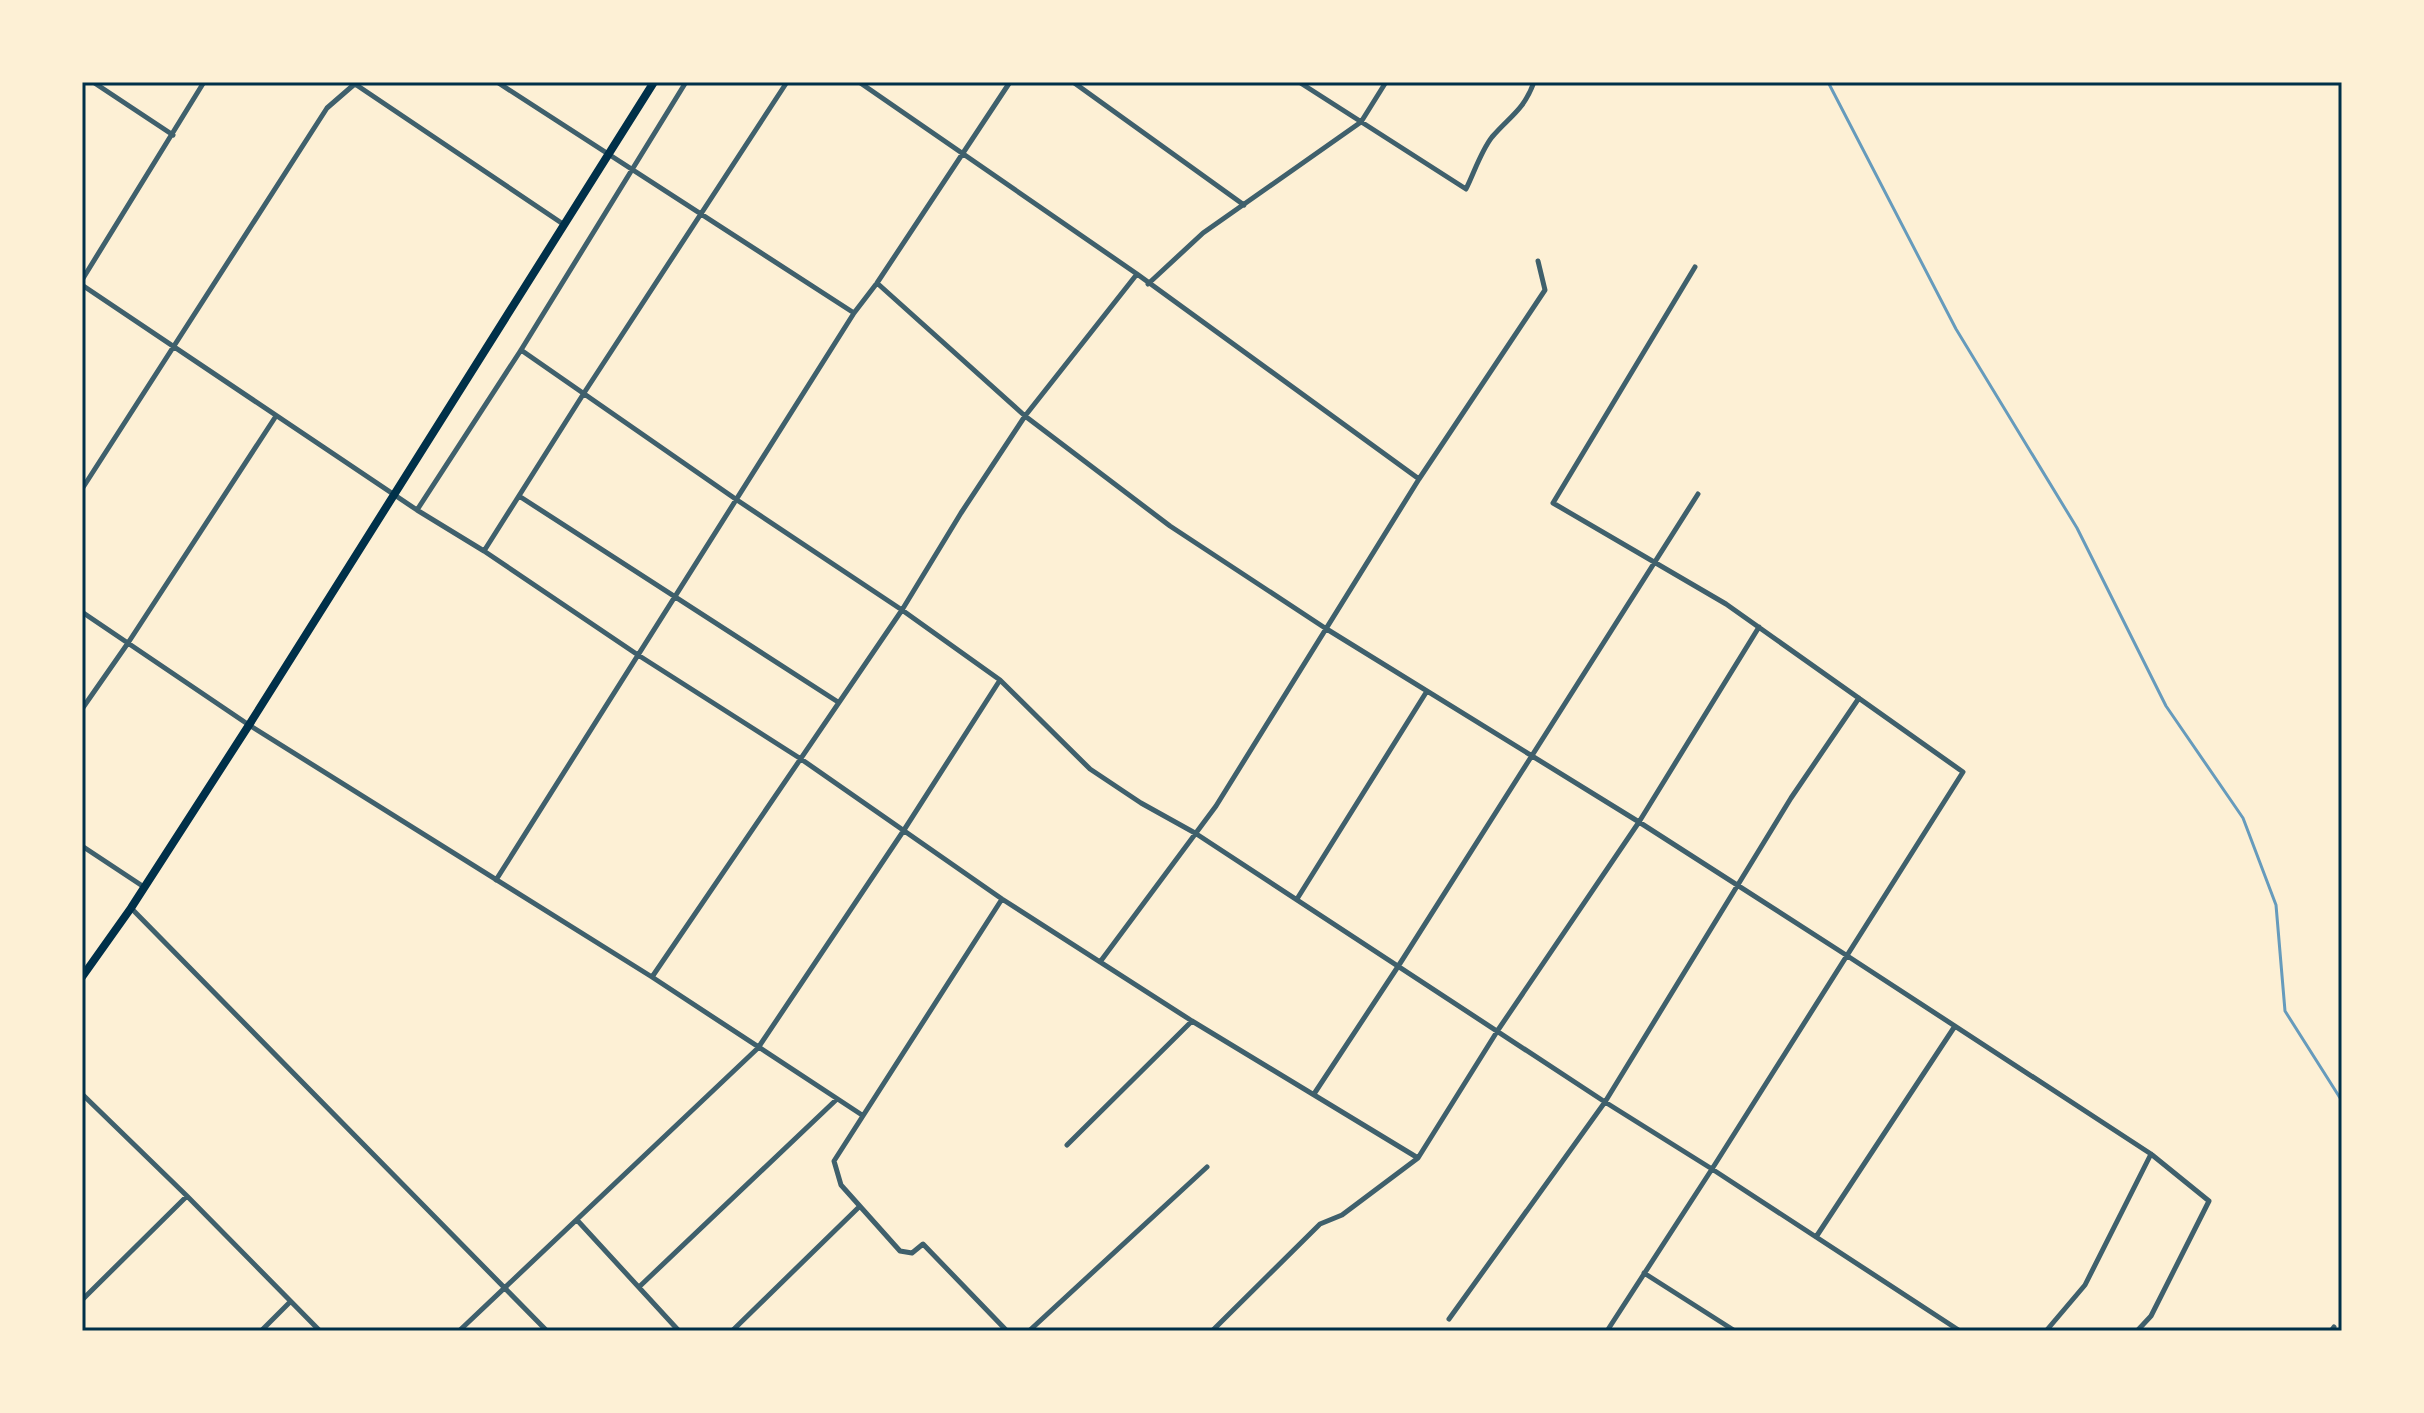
<svg xmlns="http://www.w3.org/2000/svg" width="2424" height="1413" font-family="'Roboto Condensed',sans-serif">
<style>
.lines{fill:none;stroke-linecap:round;stroke-linejoin:round}
.stream{stroke:#669bbc;stroke-width:3}
.minor{stroke:#3f606c;stroke-width:5}
.primary{stroke:#003049;stroke-width:8}
.neatline{fill:none;stroke:#003049;stroke-width:3}
</style>
<rect width="100%" height="100%" fill="#fdf0d5"/>
<g class="lines">
<path class="stream" d="M1828 82 1956 329 2077 528 2166 706 2243 818 2276 905 2285 1011 2342 1101"/>
<path class="minor" d="M93 82 173 135
M497 82 854 313
M859 82 1137 274 1419 479
M1073 82 1244 205
M1299 82 1466 189C1474 173 1481 151 1492 137 1510 116 1524 110 1534 82
M355 84 563 224
M82 280 204 82
M877 283 1025 416 1170 526 1325 628 1639 822 1846 955 2151 1154 2209 1201 2151 1316 2137 1331
M1148 284 1203 233 1361 122 1386 82
M82 285 417 510 484 551 638 655 801 759 1002 899 1192 1021 1418 1158
M521 350 737 500 902 610 1000 680 1090 769 1141 803 1195 833 1605 1102 1712 1169 1960 1331
M82 489 327 108 357 82
M519 496 838 702
M417 510 521 350 686 82
M484 551 584 393 787 82
M82 612 249 725 652 977 862 1115
M82 709 128 643 276 416
M82 846 144 887
M496 880 854 313 877 283 1010 82
M1002 899 834 1161 841 1185 900 1251 912 1253 923 1244 1007 1331
M1297 899 1427 691
M131 908 547 1331
M1100 962 1216 806 1419 479 1545 290 1538 261
M652 977 902 610 961 513 1025 416 1137 274
M82 1094 187 1196 320 1331
M1314 1094 1399 965 1698 494
M1067 1145 1192 1021
M577 1220 679 1331
M1816 1237 1955 1026
M1644 1273 1735 1331
M639 1287 837 1099
M82 1300 187 1196
M1449 1319 1605 1102 1791 798 1859 698
M261 1331 290 1302
M459 1331 758 1048 904 830 1000 680
M732 1331 859 1207
M1029 1331 1207 1167
M1212 1331 1320 1224 1342 1215 1418 1158 1498 1030 1639 822 1759 627
M1607 1331 1712 1169 1963 772 1726 604 1553 503 1695 267
M2046 1331 2085 1285 2151 1154
M2331 1331 2334 1327"/>
<path class="primary" d="M82 977 131 908 249 725 654 82"/>
</g>
<rect width="2424" height="1413" fill="none" stroke="#fdf0d5" stroke-width="168"/>
<rect x="84" y="84" width="2256" height="1245" class="neatline"/>
</svg>
